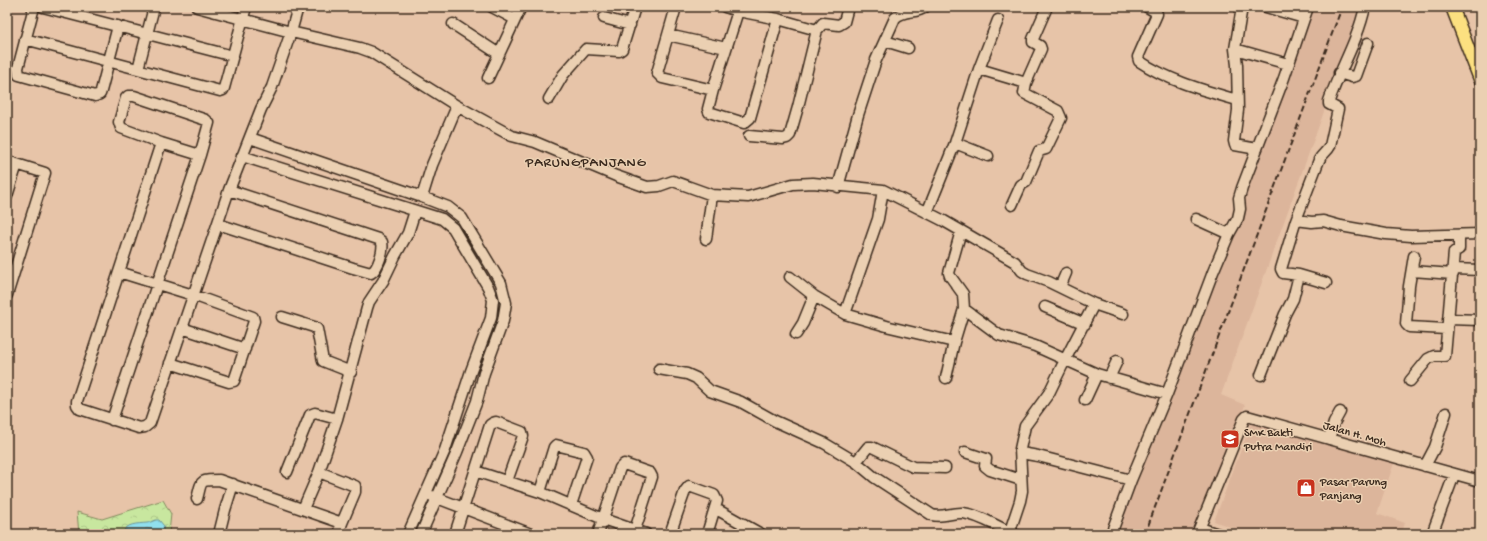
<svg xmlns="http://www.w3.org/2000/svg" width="1487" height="541" font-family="'Gochi Hand',sans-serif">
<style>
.built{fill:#dcb59b}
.park{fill:url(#park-crowns);stroke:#82885e}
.water{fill:url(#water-ripples);stroke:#6e979b}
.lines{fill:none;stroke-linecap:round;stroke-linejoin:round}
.minor-casing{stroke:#3b2a1e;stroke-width:13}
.major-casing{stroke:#3b2a1e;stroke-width:15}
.minor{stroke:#ebd0b2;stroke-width:10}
.major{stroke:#fce080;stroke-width:12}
.rail{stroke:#3b2a1e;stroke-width:2;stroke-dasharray:6 3;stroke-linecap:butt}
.labels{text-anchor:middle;stroke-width:3;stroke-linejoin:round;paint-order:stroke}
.poi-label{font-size:12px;fill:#3b2a1e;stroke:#ebd0b2;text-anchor:start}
.street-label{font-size:12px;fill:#3b2a1e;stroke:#ebd0b2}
.quarter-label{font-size:14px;letter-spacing:1px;fill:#3b2a1e;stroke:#ebd0b2}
</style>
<defs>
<pattern id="park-crowns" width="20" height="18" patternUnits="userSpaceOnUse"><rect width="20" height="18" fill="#c8e79f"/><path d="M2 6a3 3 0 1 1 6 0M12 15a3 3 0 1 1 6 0" fill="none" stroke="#adc688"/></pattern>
<pattern id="water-ripples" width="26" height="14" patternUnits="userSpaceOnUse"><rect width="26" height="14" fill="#90dfee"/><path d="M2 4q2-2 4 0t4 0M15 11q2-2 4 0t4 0" fill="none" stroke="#7dc0cc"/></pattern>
</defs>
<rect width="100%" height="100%" fill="#e7c4a8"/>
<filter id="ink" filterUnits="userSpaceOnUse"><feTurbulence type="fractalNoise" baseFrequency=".025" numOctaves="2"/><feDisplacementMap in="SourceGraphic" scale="8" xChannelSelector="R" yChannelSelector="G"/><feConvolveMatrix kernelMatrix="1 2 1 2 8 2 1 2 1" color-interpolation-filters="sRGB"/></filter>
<g filter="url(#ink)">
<path class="built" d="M1310 7H1362L1221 395 1245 405 1198 534H1113L1240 212 1239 198Z
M1252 421 1394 463 1377 513 1405 523 1401 534H1249L1214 521Z"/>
<path class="park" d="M163 500 171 514 169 533 171 534H79L77 512 102 519Z"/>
<path class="water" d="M156 520H159L164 526 162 534H122C126 523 137 524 147 523 149 523 153 521 156 520Z"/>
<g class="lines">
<g class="minor-casing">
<path id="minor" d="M34 7 18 68 19 75 95 96 100 94 101 91 118 26
M43 7 233 56
M197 7 291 32 360 48 371 52 457 106 512 136 535 142 616 176 647 187 659 186 673 181 712 195 748 197 793 184 813 183 883 190 944 221 1015 262 1022 271 1027 274 1049 282 1094 304 1123 314
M492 7 515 19
M676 7 657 73 662 78 713 90
M725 7 738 11
M1147 7 1156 12 1157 14 1138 57 1139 61C1169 81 1203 90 1237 100
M1242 7 1235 49 1237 65 1238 110 1234 141 1235 145 1257 149
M1266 7 1304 18
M604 18 630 25
M778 19 750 118 744 123 709 112 708 109 713 90 738 11 778 19 817 30
M453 24 499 54
M668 35 726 48
M25 39 220 91 223 90 224 88 246 7
M885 41 908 48
M1235 49 1288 64
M138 69 154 7
M979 69 998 20
M1339 73 1352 77 1356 76 1368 43
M488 78 521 7
M549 99 563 75 586 49 619 51 622 49 635 7
M749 136 783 139 787 138 790 135 798 107 817 30 823 23 839 25 844 22 848 7
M250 138 422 197 448 207 462 218 501 283 506 303 503 321 484 373 477 401 457 452 421 534
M161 143 200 155 209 123 206 120 134 96H128L126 98 119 122 121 128 161 143 77 401V405L80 409 139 428 145 427 150 423 229 190 261 109 272 87 291 32 298 7
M955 143 988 156
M242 156 442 219 453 228 488 287 493 300 491 318 471 371 445 450 408 534
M7 161 45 173 7 295
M838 187 858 115 876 60 895 18C904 9 916 14 925 7
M7 196 17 164
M422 197 432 165 457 106
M1012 205 1021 185 1026 182 1039 151 1046 149 1061 118 1058 111 1024 93 1026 83
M927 213 955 143 979 69 1026 83 1041 49 1040 46 1033 42V39L1047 7
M1196 219 1229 234
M1296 220 1312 222 1323 221 1341 226 1386 234 1411 236 1480 234
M218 224 353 268 371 273C378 269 384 250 382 242L378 239 229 190
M706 239 712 195
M1414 256 1409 286 1406 324 1409 327 1446 329
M1453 269 1480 270
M1412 271 1453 274
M119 272 193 295 253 317 254 321 234 381 229 382 170 363
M1299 275 1326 283
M790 277 814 296 845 314 890 327 954 342
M1060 287 1066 273
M1045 307 1085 324
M964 309 999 335 1035 346 1097 374 1167 394
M845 314 878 219 883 190
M282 317 314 327 317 329 323 361 351 372
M1448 319 1480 320
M182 328 245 349
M796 334 803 323 814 296
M659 369 687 374 696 378 710 391 741 402 775 421 824 443 856 462 874 477 932 515C943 518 952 512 963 513 981 515 998 528 1015 534
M1261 375 1285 314 1293 299 1299 275 1283 273 1281 269 1296 220 1319 160C1322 154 1327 152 1330 146L1338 109 1329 104V101C1340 69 1358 40 1365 7
M946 378 954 342 964 309 963 294 950 276 949 273 961 231
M1109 378 1117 361
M1410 381 1428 359 1434 356H1445L1454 252 1459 249V235
M1085 400 1097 374
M112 420 200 155
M1329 439 1334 423 1340 412
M965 452 986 459 985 466 990 470 1021 480
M1021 453 1038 456 1131 480
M856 462 868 447H872L913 467 945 468
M1425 466 1435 447 1446 413
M475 471 540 492 603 519 646 534
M287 472 310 415 315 413 337 419
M319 472 355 486V492L342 523
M540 492 554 447 556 445 584 452 587 457 571 505
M432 496 531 534
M197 499C202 480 199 480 219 480L342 523 338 534
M303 509 319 472 337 419 367 308 369 302 383 281 395 256 408 233 415 211
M716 509 761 534
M1200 528 1218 534
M219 534 225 510 233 484
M455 534 490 425 493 423 496 422 522 432 523 436 507 481
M598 534 620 468 624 464 650 473 652 477 635 530
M670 534 685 491 689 486 714 495 717 501 707 534
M741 534 744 524
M1009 534 1020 501 1022 491 1020 449 1025 426 1049 393 1065 360 1094 304
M1111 534 1131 480 1167 394 1213 272 1229 234 1238 218 1240 209 1239 198 1242 188 1284 78 1308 7
M1197 534 1244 419 1247 416 1480 481
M1432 534 1454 475"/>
</g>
<g class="major-casing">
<path id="major" d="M1452 7 1480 79"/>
</g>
<use href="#minor" class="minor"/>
<use href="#major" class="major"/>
<path class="rail" d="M1145 534 1342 7"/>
</g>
</g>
<defs>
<g id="school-square" transform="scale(1)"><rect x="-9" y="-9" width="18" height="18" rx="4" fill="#c8321e" stroke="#ebd0b2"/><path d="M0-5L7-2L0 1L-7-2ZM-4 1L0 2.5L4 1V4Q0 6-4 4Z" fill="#fff"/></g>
<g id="shop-square" transform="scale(1)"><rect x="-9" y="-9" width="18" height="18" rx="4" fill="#c8321e" stroke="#ebd0b2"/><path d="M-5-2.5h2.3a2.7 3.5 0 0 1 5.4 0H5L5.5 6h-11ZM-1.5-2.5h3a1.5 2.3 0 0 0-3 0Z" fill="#fff"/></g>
</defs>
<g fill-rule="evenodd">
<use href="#school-square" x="1230" y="439"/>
<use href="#shop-square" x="1306" y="488"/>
</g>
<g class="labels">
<g class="poi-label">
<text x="1244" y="436">SMK Bakti<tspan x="1244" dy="14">Putra Mandiri</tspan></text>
<text x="1320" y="485">Pasar Parung<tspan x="1320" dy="14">Panjang</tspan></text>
</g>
<g class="street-label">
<text transform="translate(1355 433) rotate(16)" y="4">Jalan H. Moh</text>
</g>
<g class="quarter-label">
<text x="586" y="166">PARUNGPANJANG</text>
</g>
</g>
<rect width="1487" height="541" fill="none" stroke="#ebd0b2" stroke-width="24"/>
<rect x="12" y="12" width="1463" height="517" fill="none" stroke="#3b2a1e" stroke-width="1.5" filter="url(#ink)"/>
</svg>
